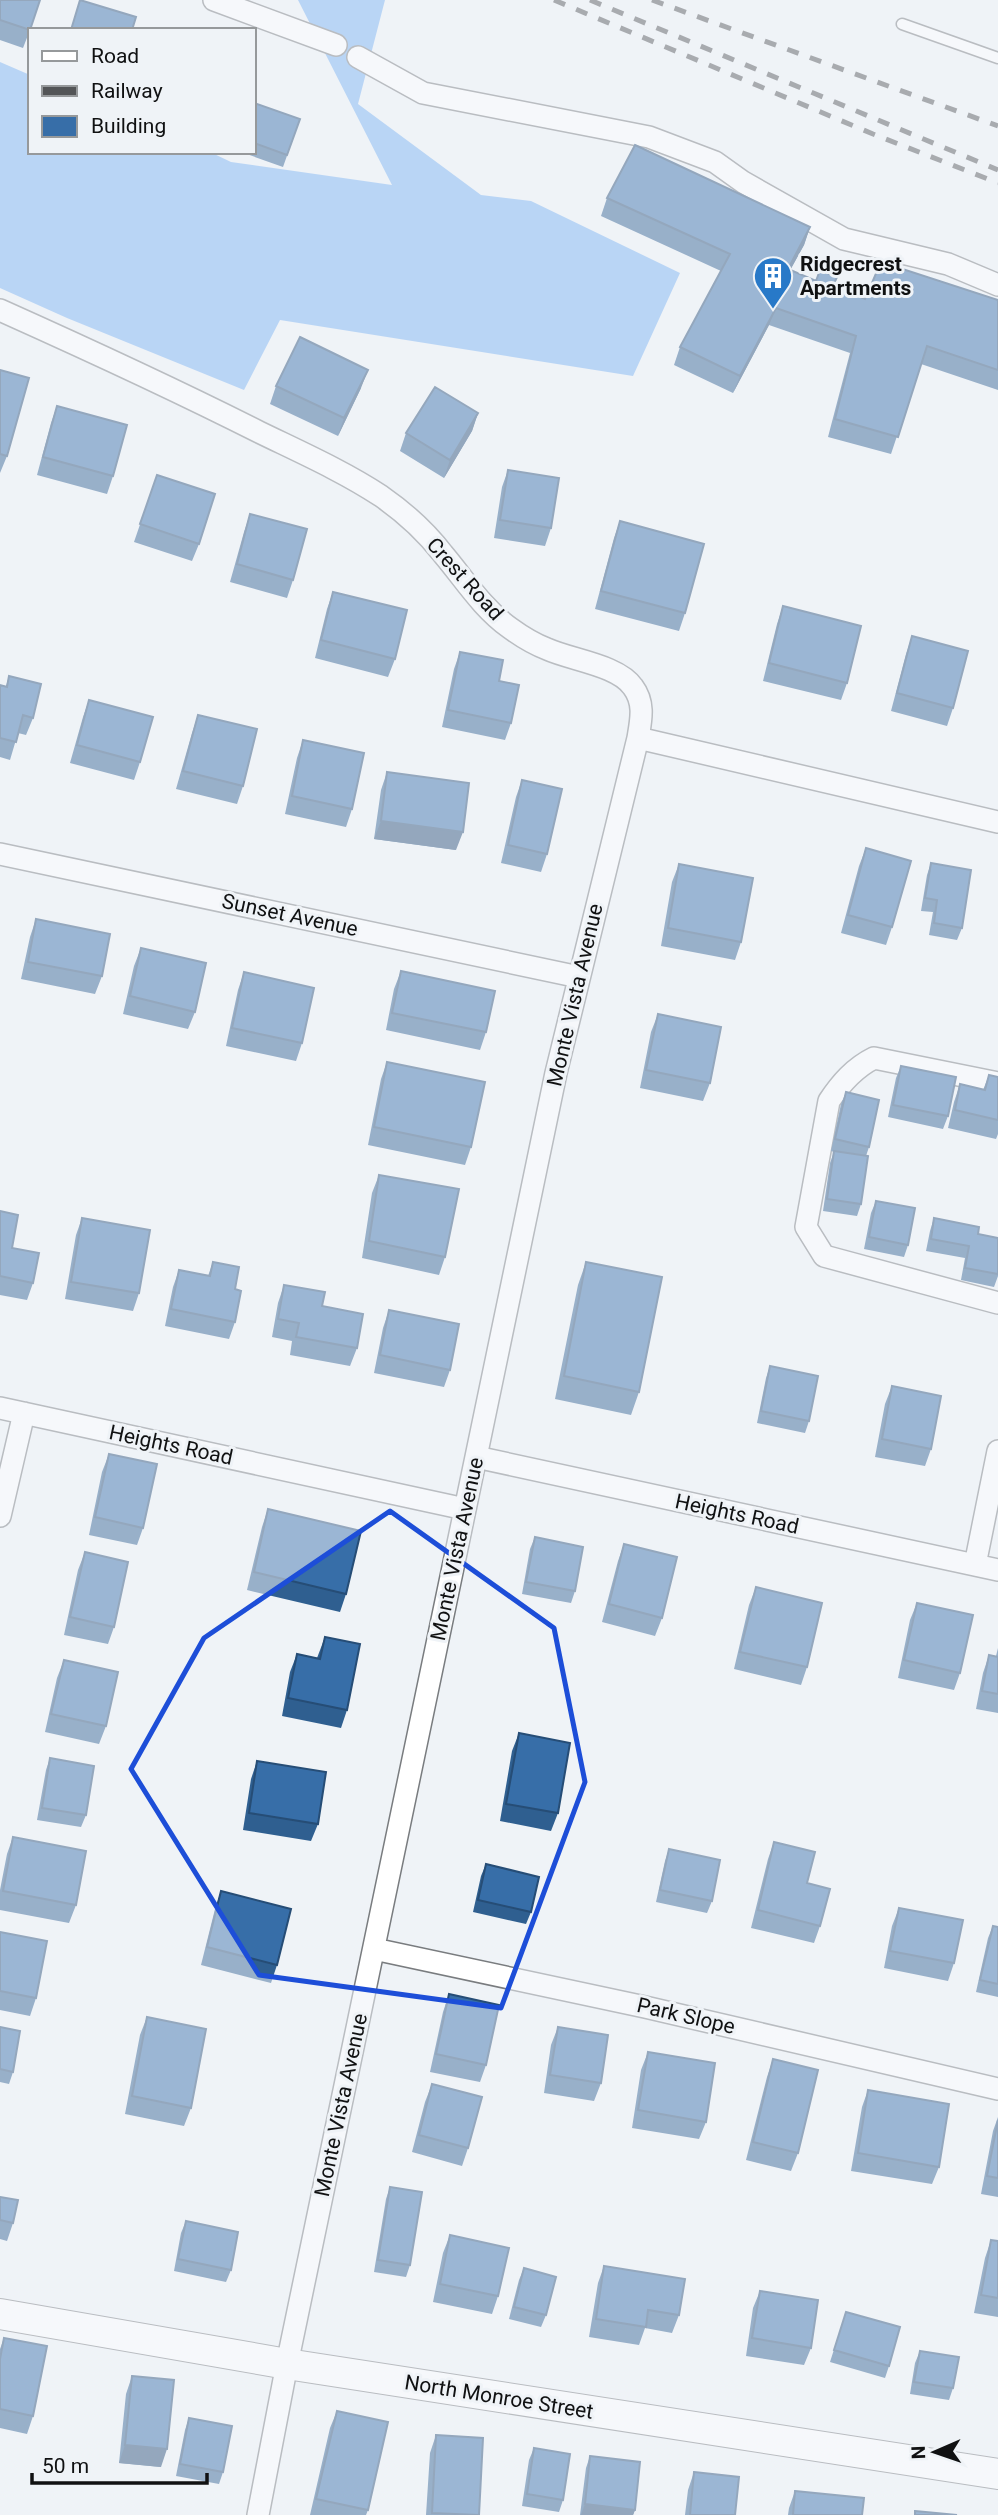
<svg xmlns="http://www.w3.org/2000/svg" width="998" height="2515" font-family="Roboto,sans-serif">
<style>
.forest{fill:#79b2f1}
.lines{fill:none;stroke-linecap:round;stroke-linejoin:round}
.lane-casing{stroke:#797c7f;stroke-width:13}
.street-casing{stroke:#797c7f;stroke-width:24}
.secondary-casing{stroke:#797c7f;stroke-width:32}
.lane{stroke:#fff;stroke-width:10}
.street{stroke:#fff;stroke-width:21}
.secondary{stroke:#fff;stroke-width:30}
.rail{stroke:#535557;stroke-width:5;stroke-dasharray:12 12;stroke-linecap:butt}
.wall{fill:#2f5f90}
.shaded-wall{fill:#264d76}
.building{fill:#376ea8;stroke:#264d76;stroke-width:2}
.marked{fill:none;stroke:#1d4ed8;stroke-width:5;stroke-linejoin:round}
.labels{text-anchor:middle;stroke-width:6;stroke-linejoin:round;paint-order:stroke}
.poi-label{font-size:21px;font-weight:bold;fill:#101112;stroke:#eff3f7;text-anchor:start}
.street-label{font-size:21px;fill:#101112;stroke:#eff3f7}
</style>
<rect width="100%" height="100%" fill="#eff3f7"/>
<path class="forest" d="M298 0H385L358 104 481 195 531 201 680 273 633 376 280 320 244 390 67 318 0 288V62L30 75V152H210L231 162 392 185Z"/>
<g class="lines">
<g class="lane-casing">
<path id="lane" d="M902 24 998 58"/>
</g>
<g class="street-casing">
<path id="street" d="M214 0 336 45
M358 57 423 93 649 137 715 162 743 182 844 239 948 264 998 285
M0 310C87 349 174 389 259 432 300 452 343 471 381 496 404 512 426 532 443 554 465 580 482 608 510 628 521 636 534 644 547 649 571 660 618 665 633 687 645 703 641 720 638 738L556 1073 287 2364 258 2515
M638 738 998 822
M0 854 579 977
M998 1083 874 1058C854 1068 841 1083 829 1101L806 1227 824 1256 998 1303
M0 1408 465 1509
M476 1457 998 1570
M0 1516 24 1413
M975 1565 998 1451
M374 1949 645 2007 998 2089"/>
</g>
<g class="secondary-casing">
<path id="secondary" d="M0 2314 287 2364 998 2474"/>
</g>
<use href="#lane" class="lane"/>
<use href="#street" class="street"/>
<use href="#secondary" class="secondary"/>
<path class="rail" d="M554 0 873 134 998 183
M590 0 998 170
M652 0 998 126"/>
</g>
<path class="wall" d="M0 0 30 30 23 48 0 40Z
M254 103 300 119 283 167 241 152H254Z
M607 198 810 227 804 245 790 270 816 281 837 277 834 286 865 299 998 300V390L921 364 891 454 828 437 850 353 769 325 733 393 674 365 680 347 721 271 601 216Z
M0 370 7 456 0 473Z
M276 386 361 388 338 436 270 404Z
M57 406 113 476 107 494 37 475 51 423Z
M478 413 472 431 444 478 400 451 406 433Z
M508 470 551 528 545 546 494 538 502 487Z
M157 475 199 544 192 561 134 542Z
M250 514 293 580 287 598 230 582 244 532Z
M620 521 685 613 679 631 595 609 614 538Z
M333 592 395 659 388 677 315 658 327 609Z
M783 606 847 683 841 700 763 681 777 624Z
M912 636 953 708 947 726 891 711 906 654Z
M460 652 511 723 505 740 442 727 454 669Z
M9 676 33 718 26 735 18 733 10 760 0 757V685L6 686Z
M89 700 140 762 134 780 70 763 83 717Z
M198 715 243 786 237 804 176 789 192 733Z
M303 740 352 809 346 827 285 814 297 758Z
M387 772 456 850 374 839 381 790Z
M522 780 547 854 541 872 501 863 516 797Z
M866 848 892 927 886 945 841 933 859 866Z
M931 863 962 928 957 940 929 935 933 912 921 911 927 875Z
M679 864 741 942 735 960 661 946 672 882Z
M36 919 102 976 95 994 21 979 30 937Z
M141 948 195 1012 188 1029 123 1014 134 966Z
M401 971 486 1032 480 1050 386 1030 394 989Z
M244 972 302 1043 296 1061 226 1046 238 990Z
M658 1014 710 1083 703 1101 640 1088 651 1032Z
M387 1062 471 1147 465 1165 368 1145 381 1079Z
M901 1066 948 1116 943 1129 888 1117 896 1078Z
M989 1075 998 1077V1134L996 1139 948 1128 954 1102 960 1084 983 1090Z
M846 1092 869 1147 866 1156 861 1204 857 1216 823 1211 830 1163 834 1152 831 1151 841 1104Z
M379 1175 445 1257 439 1275 362 1258 372 1193Z
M876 1201 908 1245 904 1257 864 1249 871 1213Z
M0 1211 12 1248 33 1283 27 1300 0 1295Z
M82 1218 139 1293 133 1311 65 1299 76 1235Z
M934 1218 978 1234 998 1238V1276L994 1287 961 1280 965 1258 926 1251 930 1231Z
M213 1262 235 1289V1322L229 1339 165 1326 173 1287 179 1270 208 1276Z
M586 1262 639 1392 631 1415 555 1399 578 1285Z
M284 1285 357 1348 350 1366 290 1355 292 1341 272 1337 278 1303Z
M389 1310 450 1370 444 1387 374 1373 383 1328Z
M770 1366 809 1421 805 1433 757 1423 766 1378Z
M892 1386 931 1449 925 1466 875 1457 885 1404Z
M109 1454 143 1528 137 1545 89 1535 102 1472Z
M268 1509 346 1594 340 1612 247 1590 262 1527Z
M535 1537 575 1591 571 1603 522 1594 530 1549Z
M624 1544 662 1618 655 1636 602 1622 618 1561Z
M85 1552 114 1627 108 1644 64 1635 78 1570Z
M756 1587 807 1667 801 1685 734 1669 749 1605Z
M917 1603 960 1673 954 1690 898 1678 910 1620Z
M325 1637 347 1710 341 1728 282 1716 290 1672 297 1654 317 1658Z
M998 1648V1713L976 1709 983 1673 989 1655 996 1656Z
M64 1660 106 1726 99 1744 45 1732 57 1678Z
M519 1733 558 1813 551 1831 500 1821 512 1751Z
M50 1758 86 1815 81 1827 37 1820 46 1770Z
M257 1761 318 1824 311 1841 243 1830 251 1779Z
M13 1837 76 1905 69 1923 0 1910V1890L7 1854Z
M774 1842 807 1883 820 1926 814 1943 751 1928 768 1859Z
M669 1849 712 1901 707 1913 656 1902 665 1861Z
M486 1864 531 1912 526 1924 473 1912 481 1876Z
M221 1891 277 1965 271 1983 201 1965 215 1909Z
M899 1908 954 1963 948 1981 884 1968 892 1926Z
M993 1926 998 1927V1997L976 1992 988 1938Z
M0 1932 36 1998 30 2016 0 2010Z
M449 1994 486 2065 480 2082 430 2072 443 2012Z
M147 2017 191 2108 184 2126 125 2114 140 2035Z
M0 2027 13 2072 9 2084 0 2082Z
M558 2027 601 2083 594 2101 544 2093 551 2045Z
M648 2052 706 2122 699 2139 632 2128 641 2070Z
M773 2059 798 2153 791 2171 746 2160 767 2077Z
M432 2084 468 2148 462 2166 412 2152 425 2102Z
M868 2090 939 2167 932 2184 851 2171 862 2107Z
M998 2117V2197L981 2194 993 2131Z
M390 2187 410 2265 406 2277 374 2272 386 2199Z
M0 2197 13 2223 7 2241 0 2239Z
M186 2221 231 2270 226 2282 174 2271 181 2233Z
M450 2235 498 2296 492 2314 433 2302 443 2253Z
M991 2240 998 2241V2317L974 2313 985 2258Z
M604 2266 679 2315 672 2333 645 2328 639 2345 589 2337 598 2283Z
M524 2268 546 2315 541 2327 509 2319 519 2280Z
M760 2291 811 2348 804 2365 746 2356 753 2308Z
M846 2312 889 2366 885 2378 830 2362Z
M4 2338 33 2416 27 2434 0 2428V2349Z
M920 2351 953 2388 949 2400 910 2394 915 2363Z
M132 2376 161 2467 119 2463 126 2394Z
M337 2411 368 2510 366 2515H310L330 2428Z
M189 2418 223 2472 219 2484 176 2476 185 2430Z
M436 2435 479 2515H426L430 2453Z
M534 2448 563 2500 559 2512 522 2506 529 2460Z
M590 2456 635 2510 633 2515H580L586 2468Z
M694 2472 735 2515H685L688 2490Z
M795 2491 862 2515H788L789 2508Z"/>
<path class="shaded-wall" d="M810 227 804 245 781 287 788 269Z
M776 308 769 325 733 393 740 376Z
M368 370 361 388 338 436 344 418Z
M478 413 472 431 444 478 450 460Z
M381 821 463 832 456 850 374 839Z
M125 2445 167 2449 161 2467 119 2463Z
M585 2504 635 2510 633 2515H581Z"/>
<path class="building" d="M0 0H40L30 30 0 20Z
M80 0 136 17 132 30H71Z
M254 103 300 119 287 155 254 143Z
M635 145 810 227 788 269 816 281 820 270 837 277 833 286 865 299 881 262 998 300V370L927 346 898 437 835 419 856 336 776 308 740 376 680 347 730 254 607 198Z
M300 337 368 370 344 418 276 386Z
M0 370 29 378 7 456 0 454Z
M435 387 478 413 450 460 406 433Z
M57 406 127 425 113 476 43 457Z
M508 470 559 478 551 528 500 520Z
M157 475 215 494 199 544 140 524Z
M250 514 307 529 293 580 237 564Z
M620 521 704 544 685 613 601 591Z
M333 592 407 610 395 659 321 640Z
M783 606 861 626 847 683 769 663Z
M912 636 968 651 953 708 897 693Z
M460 652 503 660 499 681 519 685 511 723 448 710Z
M9 676 41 684 33 718 23 715 16 742 0 738V685L7 687Z
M89 700 153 717 140 762 77 745Z
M198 715 257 729 243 786 183 771Z
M303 740 364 753 352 809 292 796Z
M387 772 469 783 463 832 381 821Z
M522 780 562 789 547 854 508 845Z
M866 848 911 861 892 927 848 915Z
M931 863 971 870 962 928 934 923 937 900 925 898Z
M679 864 753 878 741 942 668 928Z
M36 919 110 934 102 976 28 962Z
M141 948 206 963 195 1012 130 996Z
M401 971 495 991 486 1032 392 1013Z
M244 972 314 988 302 1043 232 1028Z
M658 1014 721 1027 710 1083 646 1070Z
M387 1062 485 1082 471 1147 374 1127Z
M901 1066 956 1077 948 1116 893 1105Z
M989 1075 998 1077V1120L955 1110 960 1084 985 1090Z
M846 1092 879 1100 869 1147 835 1139Z
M834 1151 868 1156 861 1204 827 1199Z
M379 1175 459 1189 445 1257 369 1241Z
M876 1201 915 1208 908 1245 869 1237Z
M0 1211 18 1215 12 1248 39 1253 33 1283 0 1276Z
M82 1218 150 1230 139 1293 71 1282Z
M934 1218 979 1227 978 1234 998 1238V1274L965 1268 969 1246 931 1239Z
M213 1262 239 1267 235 1289 241 1291 235 1322 171 1309 179 1270 210 1276Z
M586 1262 662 1277 639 1392 564 1376Z
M284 1285 325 1292 322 1306 363 1314 357 1348 296 1337 299 1323 278 1319Z
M389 1310 459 1324 450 1370 380 1355Z
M770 1366 818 1376 809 1421 761 1411Z
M892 1386 941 1396 931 1449 882 1439Z
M109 1454 157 1464 143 1528 95 1517Z
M268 1509 361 1531 346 1594 254 1572Z
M535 1537 583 1547 575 1591 526 1582Z
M624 1544 677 1557 662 1618 609 1604Z
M85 1552 128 1562 114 1627 70 1617Z
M756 1587 822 1603 807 1667 740 1652Z
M917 1603 973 1615 960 1673 904 1660Z
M325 1637 360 1644 347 1710 288 1698 297 1654 320 1659Z
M989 1655 998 1657V1694L982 1691Z
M64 1660 118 1672 106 1726 51 1714Z
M519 1733 570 1743 558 1813 506 1804Z
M50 1758 94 1766 86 1815 42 1808Z
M257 1761 326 1772 318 1824 249 1813Z
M13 1837 86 1851 76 1905 3 1891Z
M774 1842 815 1852 807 1883 830 1889 820 1926 758 1910Z
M669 1849 720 1860 712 1901 660 1890Z
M486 1864 539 1877 531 1912 478 1900Z
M221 1891 291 1909 277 1965 207 1947Z
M899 1908 963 1920 954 1963 890 1951Z
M993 1926 998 1927V1984L980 1980Z
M0 1932 47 1941 36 1998 0 1991Z
M449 1994 499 2005 486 2065 436 2054Z
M147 2017 206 2029 191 2108 132 2096Z
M0 2027 20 2031 13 2072 0 2069Z
M558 2027 608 2035 601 2083 550 2075Z
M648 2052 715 2063 706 2122 638 2110Z
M773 2059 818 2070 798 2153 753 2142Z
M432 2084 482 2097 468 2148 419 2135Z
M868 2090 949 2104 939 2167 858 2153Z
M998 2120V2178L987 2176Z
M390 2187 422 2192 410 2265 378 2260Z
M0 2197 18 2200 13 2223 0 2220Z
M186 2221 238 2232 231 2270 178 2259Z
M450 2235 509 2248 498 2296 440 2284Z
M991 2240 998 2241V2298L981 2295Z
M604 2266 685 2279 679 2315 648 2310 646 2327 596 2319Z
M524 2268 556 2277 546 2315 514 2307Z
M760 2291 818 2300 811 2348 752 2338Z
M846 2312 900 2327 889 2366 834 2350Z
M4 2338 47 2346 33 2416 0 2409V2359Z
M920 2351 959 2357 953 2388 914 2382Z
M132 2376 174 2380 167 2449 125 2445Z
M337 2411 388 2422 368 2510 316 2499Z
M189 2418 232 2426 223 2472 180 2464Z
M436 2435 483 2438 479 2515 432 2513Z
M534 2448 570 2454 563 2500 527 2494Z
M590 2456 640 2462 635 2510 585 2504Z
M694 2472 739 2477 735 2515H690Z
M795 2491 864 2498 862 2515H793Z
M915 2511 957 2515H915Z"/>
<path d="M0 0H998V2515H0ZM390 1511 554 1628 585 1782 501 2008 259 1975 131 1769 204 1638Z" fill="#eff3f7" fill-opacity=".55" fill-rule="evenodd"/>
<path class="marked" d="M390 1511 554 1628 585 1782 501 2008 259 1975 131 1769 204 1638Z"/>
<defs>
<g id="building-pin" transform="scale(2.0125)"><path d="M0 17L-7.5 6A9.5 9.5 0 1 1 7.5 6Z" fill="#2879c8" stroke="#eff3f7"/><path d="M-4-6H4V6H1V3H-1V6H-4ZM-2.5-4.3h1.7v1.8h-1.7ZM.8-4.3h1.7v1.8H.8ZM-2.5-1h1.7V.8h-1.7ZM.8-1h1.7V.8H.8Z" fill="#fff"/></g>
</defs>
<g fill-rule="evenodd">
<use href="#building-pin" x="773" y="276"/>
</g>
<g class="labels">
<g class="poi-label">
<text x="800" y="271">Ridgecrest<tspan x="800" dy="24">Apartments</tspan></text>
</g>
<g class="street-label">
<text transform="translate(465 579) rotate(48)" y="7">Crest Road</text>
<text transform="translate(290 915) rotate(12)" y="7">Sunset Avenue</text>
<text transform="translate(575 995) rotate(-77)" y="7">Monte Vista Avenue</text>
<text transform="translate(171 1445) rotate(12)" y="7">Heights Road</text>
<text transform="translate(737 1514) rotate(12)" y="7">Heights Road</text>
<text transform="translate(457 1549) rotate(-78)" y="7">Monte Vista Avenue</text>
<text transform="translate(686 2016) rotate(13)" y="7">Park Slope</text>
<text transform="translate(341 2105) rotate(-78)" y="7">Monte Vista Avenue</text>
<text transform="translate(499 2397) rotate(9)" y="7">North Monroe Street</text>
</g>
</g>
<rect x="28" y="28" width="228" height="126" fill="#eff3f7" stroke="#96999b" stroke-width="2"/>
<rect x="42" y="51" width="35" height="10" fill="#ffffff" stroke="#96999b" stroke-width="2"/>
<text x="91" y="63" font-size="21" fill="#101112">Road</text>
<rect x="42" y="86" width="35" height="10" fill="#535557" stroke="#96999b" stroke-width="2"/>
<text x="91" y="98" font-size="21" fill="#101112">Railway</text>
<rect x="42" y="116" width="35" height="21" fill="#376ea8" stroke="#96999b" stroke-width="2"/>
<text x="91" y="133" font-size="21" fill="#101112">Building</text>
<g transform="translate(935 2452) rotate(268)" stroke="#eff3f7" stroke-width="5" paint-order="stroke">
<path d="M0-5L12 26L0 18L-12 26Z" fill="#101112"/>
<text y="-10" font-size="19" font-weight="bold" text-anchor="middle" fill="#101112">N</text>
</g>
<path d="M32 2473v10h175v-10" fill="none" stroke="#101112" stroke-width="3.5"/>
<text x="42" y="2473" font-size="21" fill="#101112" stroke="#eff3f7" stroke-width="5" paint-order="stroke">50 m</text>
</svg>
